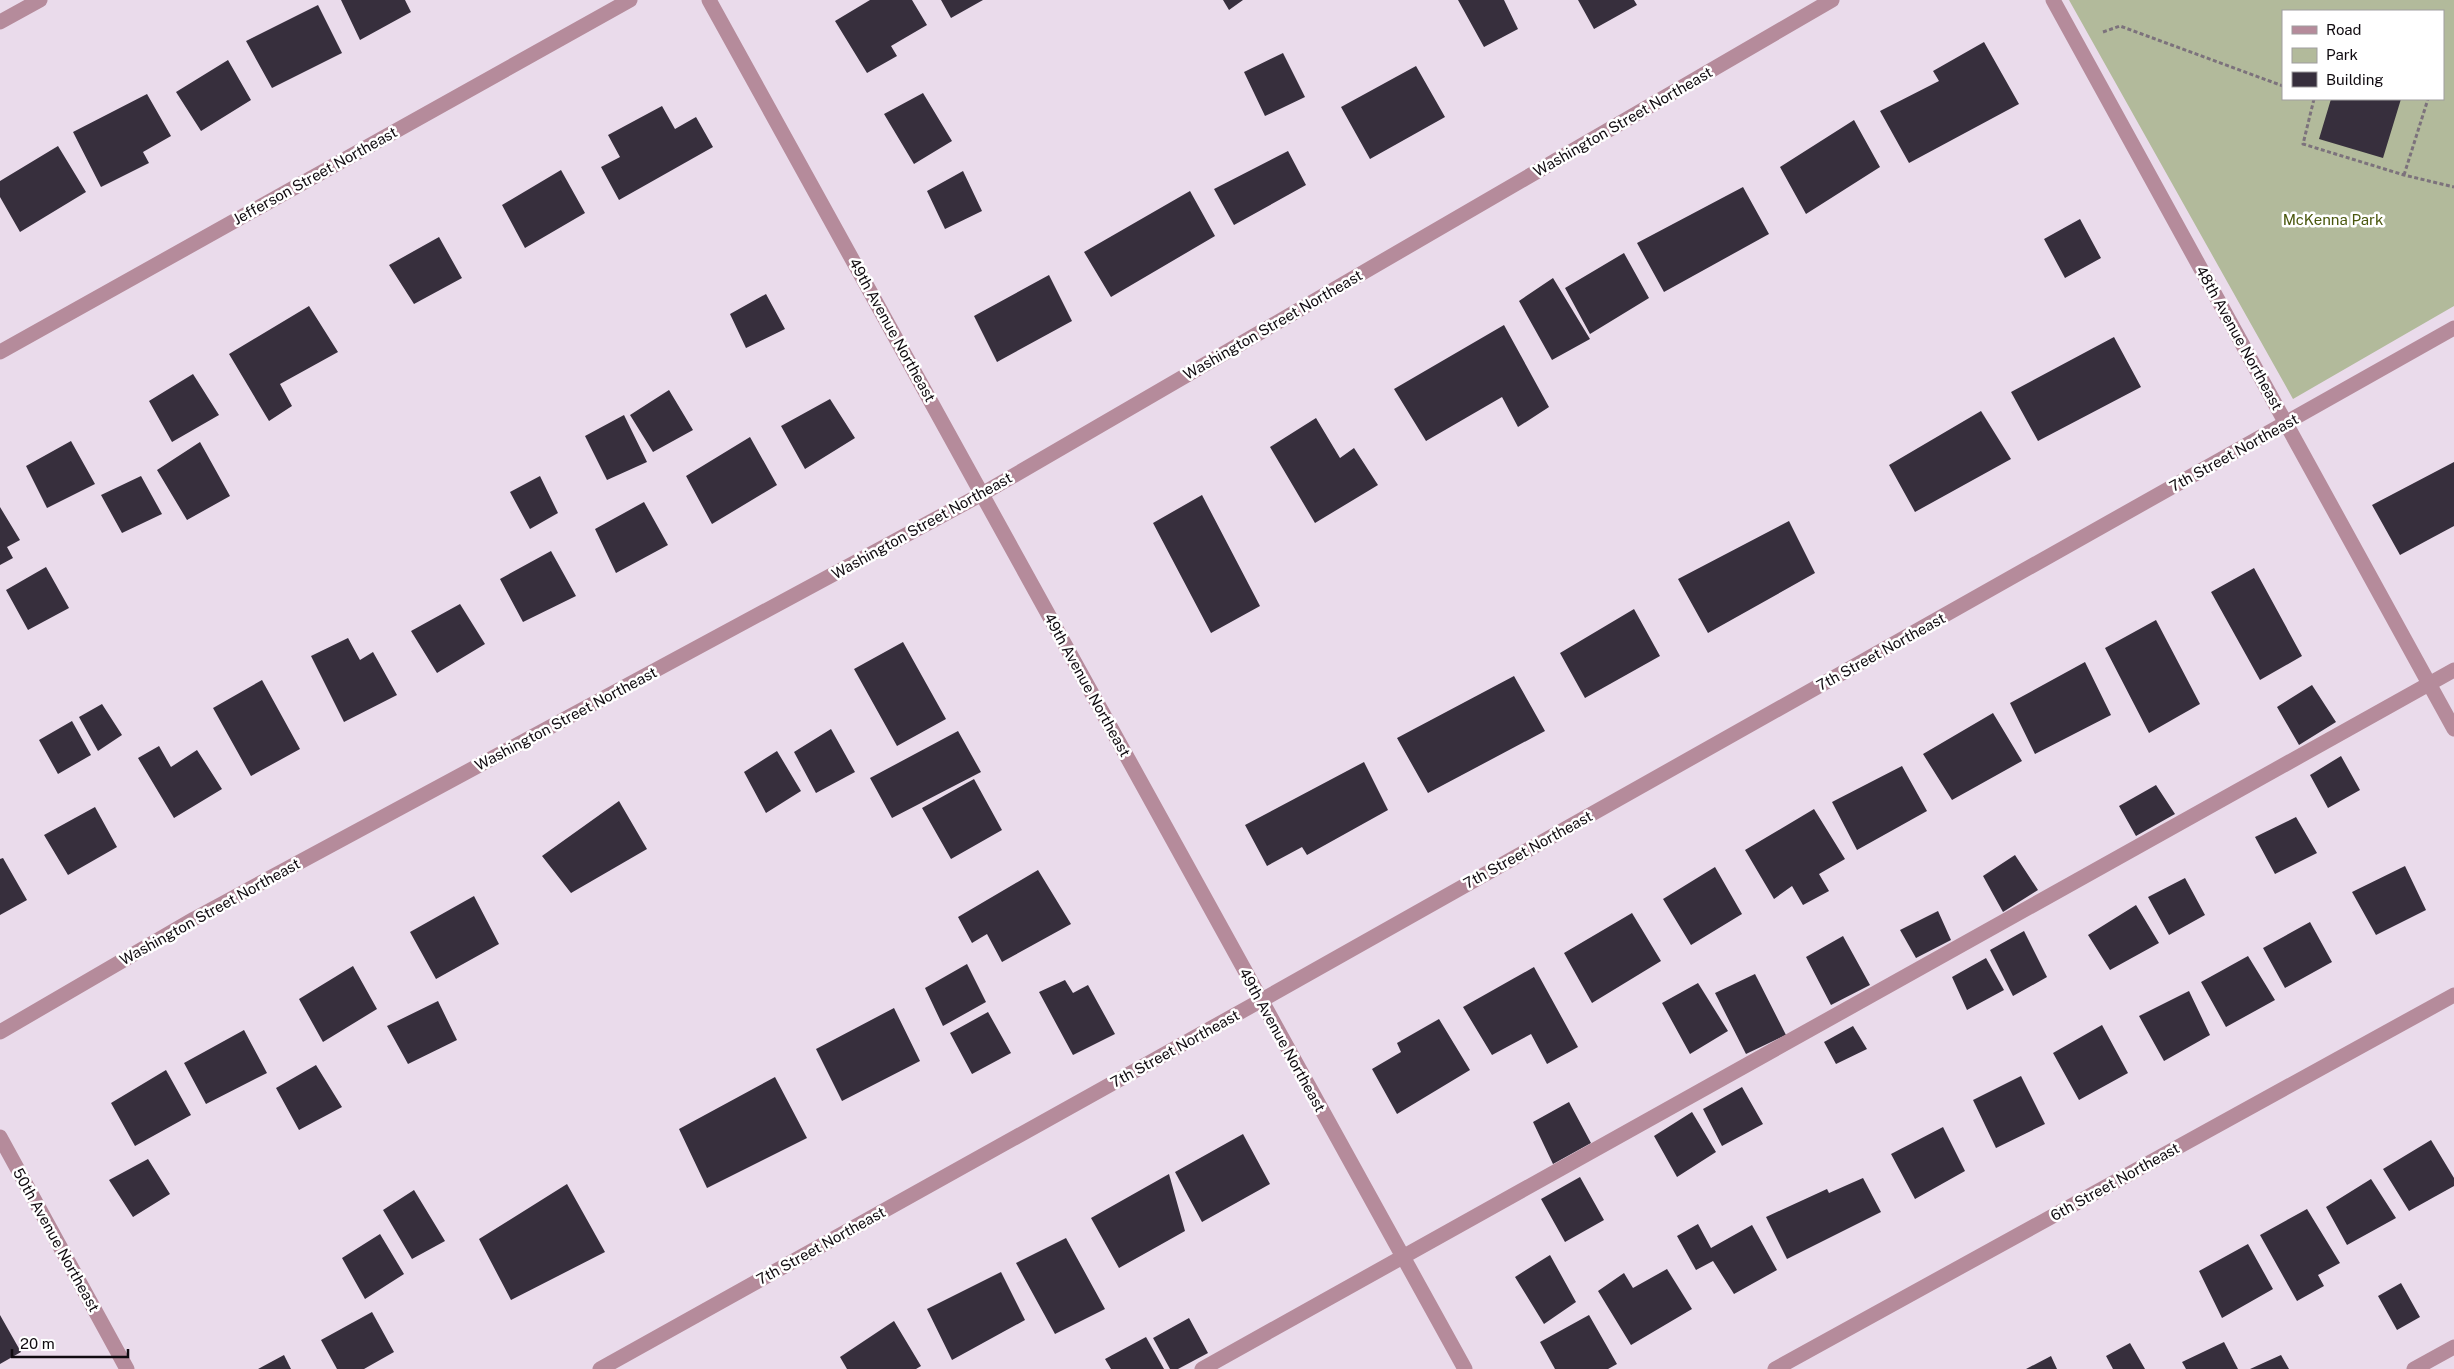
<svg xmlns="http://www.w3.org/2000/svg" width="2454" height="1369" font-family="'Public Sans',sans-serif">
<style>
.green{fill:#b2ba9b;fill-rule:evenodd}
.building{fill:#372f3d}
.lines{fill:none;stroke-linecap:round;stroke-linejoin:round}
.path{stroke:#7c727c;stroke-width:3;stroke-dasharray:4 2.5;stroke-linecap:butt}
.minor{stroke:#b58b9b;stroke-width:15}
.labels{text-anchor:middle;stroke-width:5;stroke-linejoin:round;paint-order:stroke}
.street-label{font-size:15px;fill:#100b10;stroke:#fff}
.park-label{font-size:15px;fill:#4b580f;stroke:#fff}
</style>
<rect width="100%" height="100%" fill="#eadbeb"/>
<path class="green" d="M2069 0H2454V306L2293 399ZM2283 11H2443V99H2283Z"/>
<path class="building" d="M341 0H405L411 12 360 40Z
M870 0H912L927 25 891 46 897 56 867 73 835 21Z
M941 0H983L951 18Z
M1223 0H1243L1229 10Z
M1458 0H1504L1518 29 1484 47Z
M1578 0H1634L1637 5 1594 29Z
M318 5 342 53 272 88 246 41Z
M1984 42 2019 104 1909 163 1880 111 1939 81 1933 71Z
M1283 53 1305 97 1265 116 1244 72Z
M228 60 251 100 201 131 176 92Z
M1416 66 1445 117 1370 159 1341 107Z
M923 93 952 141 914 164 884 114Z
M147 94 171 136 143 152 149 163 101 187 73 132Z
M2331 99H2401L2383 158 2319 139Z
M662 106 675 129 696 117 713 147 619 200 601 167 620 157 608 135Z
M1854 120 1880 167 1806 214 1780 167Z
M58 146 86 192 20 232 0 197V181Z
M1288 151 1306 185 1234 225 1214 189Z
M561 170 585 213 525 248 502 205Z
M963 171 982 211 945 229 927 191Z
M1743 187 1769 234 1664 292 1637 243Z
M1190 191 1215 236 1111 297 1084 252Z
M2080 219 2101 258 2065 278 2044 239Z
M439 237 462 278 414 304 389 265Z
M1624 253 1649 298 1590 334 1565 288Z
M1049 275 1072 321 997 362 974 316Z
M1553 278 1590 339 1552 360 1519 301Z
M766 294 785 329 746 348 730 314Z
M309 306 338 352 280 384 292 406 269 421 229 354Z
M1504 325 1549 407 1518 427 1502 397 1426 441 1394 389Z
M2114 337 2141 387 2038 441 2011 392Z
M193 374 219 415 172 442 149 401Z
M669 390 693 430 653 452 630 415Z
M830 399 855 438 805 469 781 426Z
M1981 411 2011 459 1915 512 1889 465Z
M624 415 647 462 607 480 585 436Z
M1316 418 1340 458 1354 448 1378 485 1315 523 1270 447Z
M750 437 777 485 712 524 686 476Z
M71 441 95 484 47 508 26 466Z
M200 442 230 496 187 520 157 470Z
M2454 462V526L2400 555 2372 505Z
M141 476 162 514 122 533 101 495Z
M540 476 558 513 530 529 510 492Z
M1202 495 1260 606 1211 633 1153 523Z
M644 502 668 545 616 573 595 529Z
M0 507 20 540 7 547 13 558 0 565Z
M1789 521 1815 573 1708 633 1678 579Z
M551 551 576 596 523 622 500 579Z
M46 567 69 608 28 630 6 590Z
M2254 568 2302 656 2260 680 2211 592Z
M460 604 485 644 437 673 411 631Z
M1634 609 1660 656 1585 698 1560 653Z
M2156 620 2200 704 2149 733 2105 648Z
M348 638 360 660 373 652 397 695 344 722 311 656Z
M903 642 946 719 897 746 854 669Z
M2085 662 2111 715 2035 754 2010 703Z
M1514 676 1545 731 1428 793 1397 738Z
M262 680 300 749 251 776 213 708Z
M2312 685 2336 722 2299 745 2277 707Z
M102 704 122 735 98 751 79 717Z
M1993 713 2022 761 1952 800 1923 754Z
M72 721 91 755 58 774 39 740Z
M831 729 855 772 816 793 794 752Z
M958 731 981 772 892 818 870 778Z
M159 746 171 767 197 750 222 789 174 818 138 758Z
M777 751 801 791 766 813 744 772Z
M2341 756 2360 790 2328 808 2310 775Z
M1364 762 1388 810 1307 855 1302 847 1267 866 1245 825Z
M1902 766 1927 811 1857 850 1832 802Z
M974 779 1002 830 951 859 922 808Z
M2156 785 2175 814 2136 836 2119 806Z
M619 801 647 849 571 893 542 856Z
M95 807 117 847 68 875 44 835Z
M1814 809 1845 859 1819 874 1829 891 1803 905 1792 886 1774 899 1745 850Z
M2296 817 2317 853 2275 874 2255 837Z
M2015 855 2038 890 2003 912 1983 876Z
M3 858 27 900 0 915V859Z
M2405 866 2426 910 2376 935 2352 892Z
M1715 867 1742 914 1691 945 1663 899Z
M1038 870 1071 924 1002 962 987 934 972 943 958 917Z
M2185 878 2205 915 2169 935 2148 897Z
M474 896 499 944 436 979 410 932Z
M2136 905 2159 943 2110 970 2088 935Z
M1938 911 1951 940 1916 958 1900 930Z
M1632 913 1661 961 1592 1003 1564 953Z
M2310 922 2332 962 2285 988 2263 948Z
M2024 931 2047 977 2013 996 1990 950Z
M1843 936 1870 985 1831 1005 1806 957Z
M2248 956 2275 1000 2226 1027 2201 982Z
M1986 958 2004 990 1967 1010 1952 977Z
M967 964 986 1002 943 1026 925 988Z
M353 966 377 1009 323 1042 299 999Z
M1534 967 1578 1047 1547 1064 1531 1034 1492 1055 1463 1007Z
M1755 974 1786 1035 1746 1054 1715 993Z
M1065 980 1073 993 1088 985 1115 1034 1073 1055 1039 992Z
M1698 983 1728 1031 1690 1054 1662 1003Z
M2189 991 2210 1035 2164 1061 2139 1016Z
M438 1001 457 1040 408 1064 387 1026Z
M894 1008 920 1061 842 1101 816 1049Z
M988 1012 1011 1053 972 1074 950 1033Z
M1439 1019 1470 1070 1397 1114 1372 1069 1401 1052 1397 1043Z
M2102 1025 2128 1073 2079 1100 2053 1053Z
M1853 1026 1867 1049 1836 1064 1824 1042Z
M244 1030 267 1073 206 1104 184 1063Z
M316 1065 342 1107 299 1130 276 1088Z
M166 1070 191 1115 135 1146 111 1103Z
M2021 1076 2045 1124 1996 1148 1973 1100Z
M775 1077 807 1138 707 1188 679 1129Z
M1742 1087 1763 1124 1722 1146 1703 1109Z
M1569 1102 1591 1143 1553 1164 1533 1122Z
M1692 1112 1716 1152 1677 1177 1654 1136Z
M1943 1127 1965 1171 1915 1199 1891 1154Z
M1243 1134 1270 1184 1202 1222 1175 1172Z
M2431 1140 2454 1178V1186L2409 1211 2383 1169Z
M148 1159 170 1194 133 1217 109 1180Z
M1169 1174 1185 1231 1119 1268 1091 1218Z
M1580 1177 1604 1220 1565 1242 1541 1199Z
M1863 1178 1881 1212 1787 1259 1766 1217 1827 1189 1829 1193Z
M2371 1179 2396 1218 2347 1245 2326 1207Z
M567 1184 605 1252 511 1300 479 1239Z
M414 1190 445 1241 412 1259 383 1210Z
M2307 1209 2340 1263 2318 1275 2324 1286 2297 1301 2260 1235Z
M1698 1224 1711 1248 1752 1225 1777 1270 1734 1294 1713 1261 1696 1270 1677 1236Z
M380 1234 404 1274 365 1299 342 1258Z
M1066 1238 1105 1309 1055 1334 1016 1263Z
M2248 1244 2273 1289 2222 1318 2199 1271Z
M1550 1255 1576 1302 1544 1324 1515 1277Z
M1667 1269 1692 1309 1631 1345 1598 1291 1624 1273 1633 1288Z
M1001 1272 1025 1320 952 1360 927 1309Z
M2401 1283 2420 1317 2397 1330 2378 1296Z
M372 1312 394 1352 364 1369H337L321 1340Z
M0 1315 21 1352 0 1364Z
M1589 1315 1617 1364 1608 1369H1555L1540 1342Z
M1189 1318 1208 1353 1178 1369H1170L1153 1338Z
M894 1321 921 1366 916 1369H847L840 1357Z
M1146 1337 1164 1369H1111L1105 1359Z
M2224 1342 2238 1369H2186L2182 1362Z
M2130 1343 2145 1369H2113L2106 1356Z
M284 1355 291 1369H258Z
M2281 1355 2289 1369H2250Z
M2051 1356 2057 1369H2026Z"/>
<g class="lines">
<path class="path" d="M2103 32 2120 26 2283 86
M2314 99 2303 144 2404 175 2454 187
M2404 175 2428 99"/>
<path class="minor" d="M709 0 1465 1369
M2053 0 2454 729
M0 22 40 0
M0 352 630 0
M0 1032 194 919 982 494 1832 0
M0 1137 127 1369
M600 1369 1260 1001 2454 328
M1202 1369 2454 670
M1775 1369 2454 995
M2414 1369 2454 1347"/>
</g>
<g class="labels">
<g class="street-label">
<text transform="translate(1623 122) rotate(-30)" y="5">Washington Street Northeast</text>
<text transform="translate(315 176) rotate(-29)" y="5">Jefferson Street Northeast</text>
<text transform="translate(1273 325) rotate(-30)" y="5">Washington Street Northeast</text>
<text transform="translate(892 330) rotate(61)" y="5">49th Avenue Northeast</text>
<text transform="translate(2239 338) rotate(61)" y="5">48th Avenue Northeast</text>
<text transform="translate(2234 453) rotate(-29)" y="5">7th Street Northeast</text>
<text transform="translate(922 526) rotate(-29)" y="5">Washington Street Northeast</text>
<text transform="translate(1881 652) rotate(-29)" y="5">7th Street Northeast</text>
<text transform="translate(1087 685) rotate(61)" y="5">49th Avenue Northeast</text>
<text transform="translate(566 719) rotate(-28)" y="5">Washington Street Northeast</text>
<text transform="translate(1528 850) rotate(-29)" y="5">7th Street Northeast</text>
<text transform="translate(210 912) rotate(-29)" y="5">Washington Street Northeast</text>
<text transform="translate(1282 1040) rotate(61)" y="5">49th Avenue Northeast</text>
<text transform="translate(1175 1049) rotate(-29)" y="5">7th Street Northeast</text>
<text transform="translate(2115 1182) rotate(-29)" y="5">6th Street Northeast</text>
<text transform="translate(56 1240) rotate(61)" y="5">50th Avenue Northeast</text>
<text transform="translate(821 1246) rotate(-29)" y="5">7th Street Northeast</text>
</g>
<g class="park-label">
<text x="2333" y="225">McKenna Park</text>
</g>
</g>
<rect x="2282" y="10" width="162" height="90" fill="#ffffff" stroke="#9f9d9f"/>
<rect x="2292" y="26" width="25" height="8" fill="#b58b9b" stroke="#9f9d9f"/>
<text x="2326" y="35" font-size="15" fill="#100b10">Road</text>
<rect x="2292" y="48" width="25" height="15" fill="#b2ba9b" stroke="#9f9d9f"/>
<text x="2326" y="60" font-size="15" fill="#100b10">Park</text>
<rect x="2292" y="72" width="25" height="15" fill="#372f3d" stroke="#9f9d9f"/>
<text x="2326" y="85" font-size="15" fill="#100b10">Building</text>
<path d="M12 1349v8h116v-8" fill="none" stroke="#100b10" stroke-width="2.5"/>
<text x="20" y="1349" font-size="15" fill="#100b10" stroke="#ffffff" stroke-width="4" paint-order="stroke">20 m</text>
</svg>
